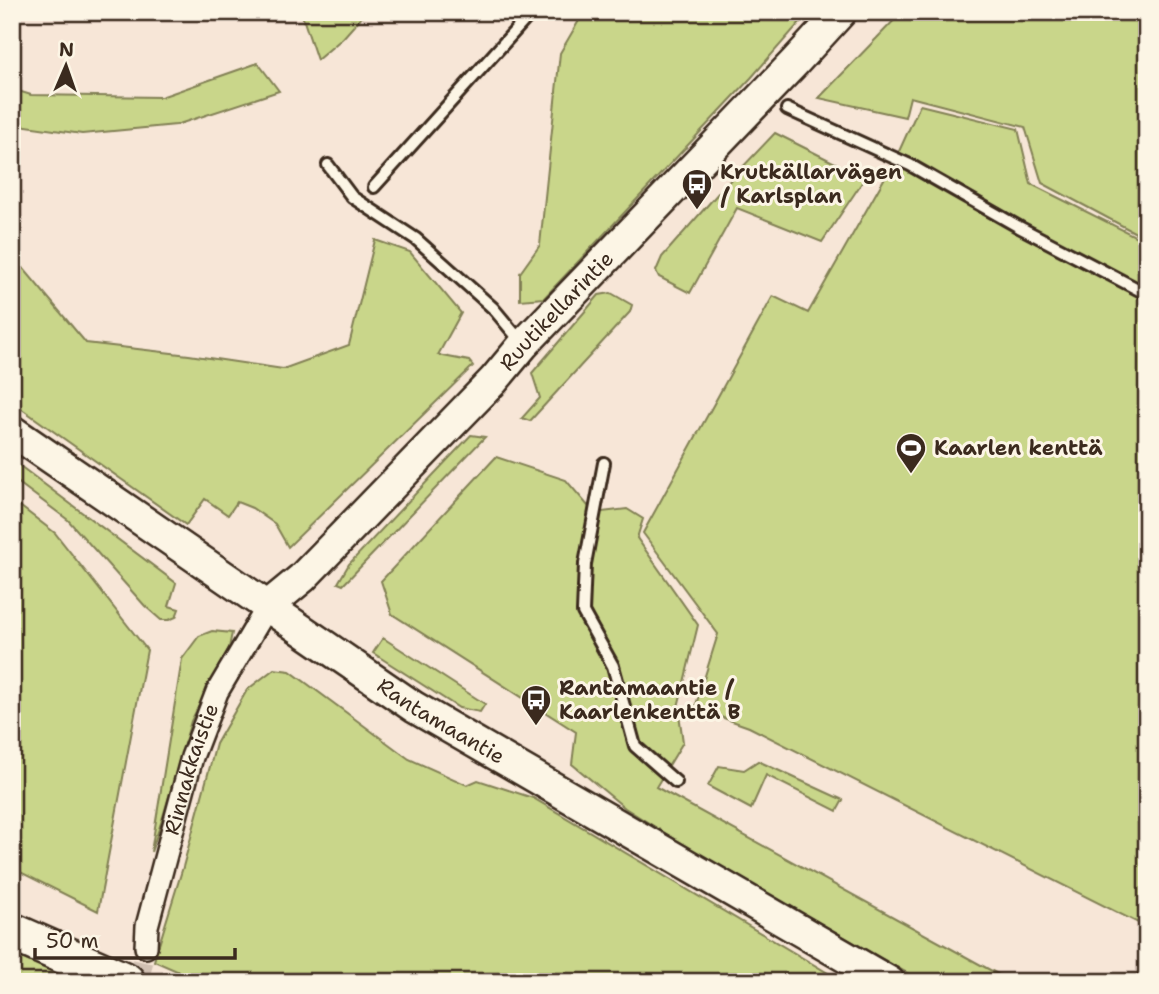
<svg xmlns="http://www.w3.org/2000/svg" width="1159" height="994" font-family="'Shantell Sans',sans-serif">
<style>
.green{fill:#c9d68a;stroke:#828054;stroke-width:2}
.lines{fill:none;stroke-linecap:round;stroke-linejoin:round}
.minor-tunnel{stroke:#d1c0b2;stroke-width:21;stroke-dasharray:21 10;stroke-linecap:butt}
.service-casing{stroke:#3b2a1e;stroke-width:16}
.minor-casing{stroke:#3b2a1e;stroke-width:26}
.secondary-casing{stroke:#3b2a1e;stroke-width:35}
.motorway-casing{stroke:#3b2a1e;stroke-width:42}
.service{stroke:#fcf5e5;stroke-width:10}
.minor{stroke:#fcf5e5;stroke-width:21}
.secondary{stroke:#fcf5e5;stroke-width:30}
.motorway{stroke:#fcf5e5;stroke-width:37}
.labels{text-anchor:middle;stroke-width:6;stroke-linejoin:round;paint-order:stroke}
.poi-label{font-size:21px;font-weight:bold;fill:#3b2a1e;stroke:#fcf5e5;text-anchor:start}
.street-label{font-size:21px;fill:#3b2a1e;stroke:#fcf5e5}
</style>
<rect width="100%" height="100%" fill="#f7e6d7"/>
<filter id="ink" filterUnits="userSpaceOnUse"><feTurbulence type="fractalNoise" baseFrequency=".0143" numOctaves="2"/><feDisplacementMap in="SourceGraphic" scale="14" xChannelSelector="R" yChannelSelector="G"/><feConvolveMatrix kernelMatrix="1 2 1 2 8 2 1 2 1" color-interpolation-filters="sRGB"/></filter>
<g filter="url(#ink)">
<path class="green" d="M301 12H366L343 38 317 60Z
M584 12H809L751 78 544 298 520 300V273L540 245 560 53Z
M902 12H1147V239L1042 183 1025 127 910 97 905 117 819 98Z
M258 63 279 91 176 125 82 134 12 124V89L31 95 161 97Z
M920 105 1018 129 1031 184 1147 242 1146 927 749 727 695 708 718 634 643 533 773 296 808 313 896 158Z
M775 133 865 178 822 242 737 208 690 293 659 277 656 271 662 257 720 191Z
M375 240 410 252 461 313 438 355 469 361 473 366 288 547 275 524 252 508 237 502 228 515 205 499 186 525 12 402V259L19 263 86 343 189 355 283 369 349 345Z
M611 293 632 305 630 312 530 421 522 418 540 398 532 373 599 295Z
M471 435 485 437 343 585 338 583 349 564Z
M496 457 566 480 594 513 627 509 643 519 637 538 698 625 678 707 683 742 656 787 1012 982H923L687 847 625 808 572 764 576 732 392 614 381 581Z
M12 460 176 583 169 606 179 609 176 617 169 620H161L145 606 68 520 12 478Z
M12 500 55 533 147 650 98 911 12 868Z
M212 631 232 633 229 648 191 721 162 820 151 852 182 659 199 636Z
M383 638 485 704 480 712 459 708 373 653Z
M274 669 290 671 409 759 467 785 478 780 533 798 843 982H202L154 961 183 867 216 744 247 690Z
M758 761 843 800 837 811 766 775 751 809 708 786 719 766 744 770Z
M12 954 76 982H12Z"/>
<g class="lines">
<path class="minor-tunnel" d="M138 982 146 947"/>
<g class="service-casing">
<path id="service" d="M787 109 910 165 1019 227 1147 294
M328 165 352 197 416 239 493 308 523 344
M374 187 532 12
M604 463 585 564 583 612 613 666 635 746 676 782
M1139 982 1147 976"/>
</g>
<g class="minor-casing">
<g id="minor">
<path id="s1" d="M146 947 147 926 192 757 217 692 268 606"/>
</g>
</g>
<g class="secondary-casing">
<g id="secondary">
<path id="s2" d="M12 431 414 707 889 982"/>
<path id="s3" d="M268 606 302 578 494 380 524 344 795 62 841 12"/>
</g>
</g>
<g class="motorway-casing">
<path id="motorway" d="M12 932 126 982"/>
</g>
<use href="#service" class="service"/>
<use href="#minor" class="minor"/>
<use href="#secondary" class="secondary"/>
<use href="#motorway" class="motorway"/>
</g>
</g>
<defs>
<g id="bus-pin" transform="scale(1.575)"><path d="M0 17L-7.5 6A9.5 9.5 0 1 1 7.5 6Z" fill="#3b2a1e" stroke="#fcf5e5"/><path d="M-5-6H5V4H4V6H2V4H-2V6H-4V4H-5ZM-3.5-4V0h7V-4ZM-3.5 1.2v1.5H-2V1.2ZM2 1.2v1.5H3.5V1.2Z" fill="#fff"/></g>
<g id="stadium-pin" transform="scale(1.575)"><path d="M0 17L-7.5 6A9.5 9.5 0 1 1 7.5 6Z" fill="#3b2a1e" stroke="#fcf5e5"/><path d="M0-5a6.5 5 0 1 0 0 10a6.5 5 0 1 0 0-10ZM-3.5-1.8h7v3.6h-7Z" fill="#fff"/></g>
</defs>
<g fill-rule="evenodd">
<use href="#bus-pin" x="697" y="184"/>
<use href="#stadium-pin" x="911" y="448"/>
<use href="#bus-pin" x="536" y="700"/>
</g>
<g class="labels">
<g class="poi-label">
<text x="720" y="179">Krutkällarvägen<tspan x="720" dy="24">/ Karlsplan</tspan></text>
<text x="934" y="455">Kaarlen kenttä</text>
<text x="559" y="695">Rantamaantie /<tspan x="559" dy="24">Kaarlenkenttä B</tspan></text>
</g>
<g class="street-label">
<text dy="7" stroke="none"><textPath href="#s3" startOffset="413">Ruutikellarintie</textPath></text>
<text dy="7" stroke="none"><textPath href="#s2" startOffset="518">Rantamaantie</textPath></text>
<text dy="7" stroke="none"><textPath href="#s1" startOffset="184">Rinnakkaistie</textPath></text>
</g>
</g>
<rect width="1159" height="994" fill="none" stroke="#fcf5e5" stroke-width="42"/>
<rect x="21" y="21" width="1117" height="952" fill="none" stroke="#3b2a1e" stroke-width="2.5" filter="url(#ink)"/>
<g transform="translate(66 66) rotate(2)" stroke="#fcf5e5" stroke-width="5" paint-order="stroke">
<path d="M0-5L12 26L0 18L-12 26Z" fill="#3b2a1e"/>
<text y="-10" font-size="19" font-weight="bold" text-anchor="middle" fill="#3b2a1e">N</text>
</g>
<path d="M35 948v10h200v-10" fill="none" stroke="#3b2a1e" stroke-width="3.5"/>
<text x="46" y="948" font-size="21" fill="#3b2a1e" stroke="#fcf5e5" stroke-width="5" paint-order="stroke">50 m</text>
</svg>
